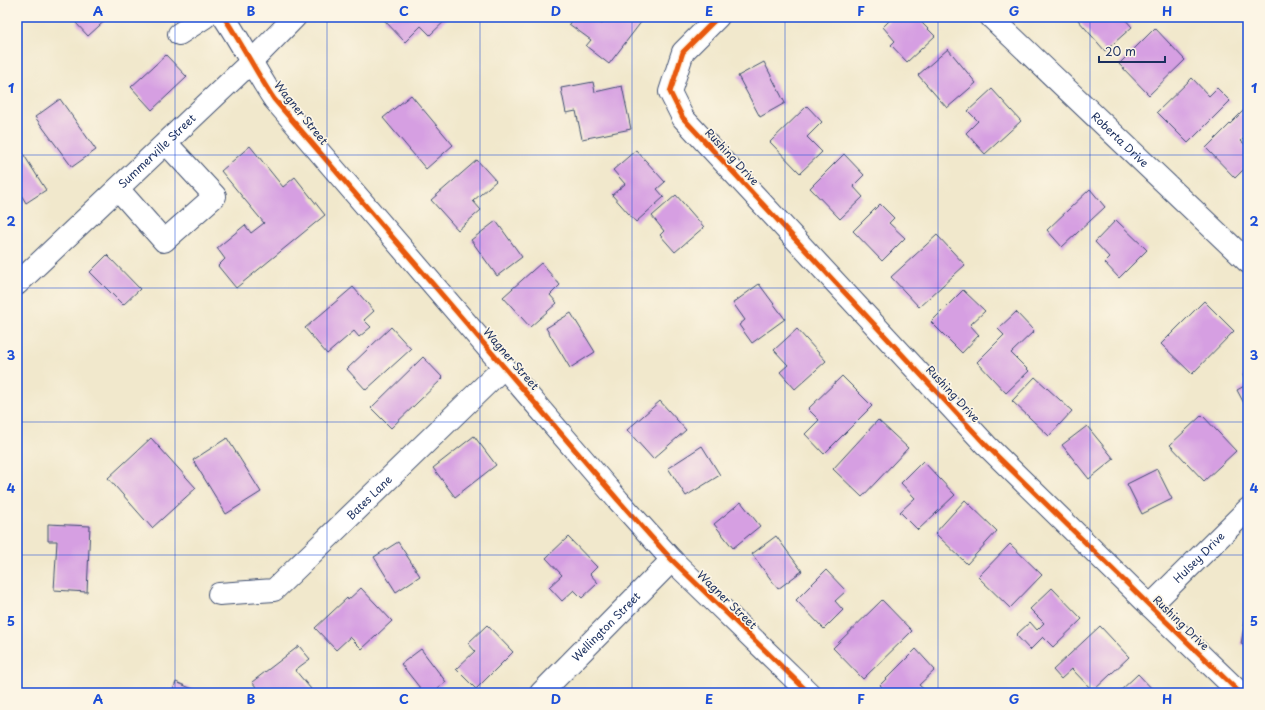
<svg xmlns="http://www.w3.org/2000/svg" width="1265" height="710" font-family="'Playpen Sans',sans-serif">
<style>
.building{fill:#d69fe2}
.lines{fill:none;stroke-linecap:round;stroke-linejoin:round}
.minor-casing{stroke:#3b4b6e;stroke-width:24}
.minor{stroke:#fff;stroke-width:22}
.cycleway-casing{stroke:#fcf5e5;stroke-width:8}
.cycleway{stroke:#e8590c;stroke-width:5}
.grid{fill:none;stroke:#1d4ed8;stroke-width:1;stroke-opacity:0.55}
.labels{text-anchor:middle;stroke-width:3.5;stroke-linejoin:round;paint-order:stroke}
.street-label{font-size:11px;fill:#1b2f5e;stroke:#fcf5e5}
.neatline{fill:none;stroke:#1d4ed8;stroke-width:1.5}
.grid-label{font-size:13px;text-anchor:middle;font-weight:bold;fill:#1d4ed8}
</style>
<rect width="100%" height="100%" fill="#fcf5e5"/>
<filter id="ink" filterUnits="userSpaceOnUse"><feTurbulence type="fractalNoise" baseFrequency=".025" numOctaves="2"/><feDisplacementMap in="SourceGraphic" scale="8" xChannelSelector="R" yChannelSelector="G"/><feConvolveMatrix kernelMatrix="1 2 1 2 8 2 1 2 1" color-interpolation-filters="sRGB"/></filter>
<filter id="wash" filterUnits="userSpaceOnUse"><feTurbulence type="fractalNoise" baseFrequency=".012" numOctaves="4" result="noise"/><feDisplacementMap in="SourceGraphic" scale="16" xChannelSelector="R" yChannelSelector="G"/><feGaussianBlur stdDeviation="0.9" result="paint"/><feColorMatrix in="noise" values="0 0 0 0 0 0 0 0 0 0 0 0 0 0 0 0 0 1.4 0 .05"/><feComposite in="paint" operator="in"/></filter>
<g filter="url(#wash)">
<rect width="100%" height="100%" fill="#f1e8cc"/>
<g id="blocks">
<path class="building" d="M83 17H109L88 36 76 23Z
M387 17H449L430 35 421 26 405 42 384 20Z
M574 17H593L602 24 608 17H637L642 21 609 64 586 46 591 40 569 24Z
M893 17H916L935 36 907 62 891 45 895 41 883 27Z
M1081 17H1123L1132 27 1105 51 1078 20Z
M1155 28 1185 60 1149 95 1119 64Z
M948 49 976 83 947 108 918 75Z
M166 55 187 77 152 110 131 87Z
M764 62 785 103 760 117 738 76Z
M1192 78 1209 96 1217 88 1230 101 1188 143 1157 112Z
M593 82 595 92 622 86 631 129 582 139 576 111 566 113 561 88Z
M992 89 1021 121 985 154 966 133 978 121 968 111Z
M411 95 453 145 426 169 383 118Z
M60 99 96 150 72 167 35 117Z
M807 106 822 122 807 137 822 152 800 173 770 142Z
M1248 106V134L1241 141 1248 147V165L1235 178 1206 148Z
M17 144 46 190 26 203 17 188Z
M250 146 283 187 295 177 325 215 236 288 218 266 225 259 217 248 245 225 251 233 264 223 221 171Z
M636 150 665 182 657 189 664 197 636 222 612 195 625 184 613 170Z
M844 154 864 175 853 186 863 197 840 219 810 188Z
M477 160 496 181 473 201 481 210 458 230 431 200Z
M1090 189 1105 207 1062 247 1047 230Z
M676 195 704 227 675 252 660 235 664 231 652 216Z
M880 204 894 218 889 223 905 238 882 261 853 231Z
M1116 220 1147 250 1119 278 1105 263 1110 258 1095 242Z
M496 221 522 257 497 276 471 240Z
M937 235 965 265 919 307 891 277Z
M107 255 140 289 123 305 90 272Z
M541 263 560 285 550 295 557 303 530 327 503 297Z
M759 284 785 319 752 343 739 325 745 320 733 303Z
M353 287 374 311 364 320 371 327 359 337 354 331 327 354 305 328Z
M963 290 985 311 970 325 979 335 962 353 931 322Z
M1204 301 1234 331 1192 374 1161 344Z
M1016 312 1034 331 1011 353 1029 371 1006 393 977 362 1004 335 998 329Z
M571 313 595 352 570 368 546 328Z
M391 327 411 349 366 390 347 369Z
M797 329 826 361 795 389 780 372 788 365 774 350Z
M423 357 443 378 391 428 371 408Z
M1248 372V411L1237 390 1248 384 1243 375Z
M842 376 872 406 824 454 805 434 819 420 808 409Z
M1035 377 1072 411 1049 436 1012 401Z
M660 401 686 430 653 459 627 430Z
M1202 415 1236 451 1204 481 1170 445Z
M878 420 908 448 862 497 833 469Z
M1087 426 1114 459 1089 479 1062 445Z
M474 436 496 465 455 497 433 468Z
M151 438 196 488 152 528 108 478Z
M227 438 261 492 226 514 193 460Z
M702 446 720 475 686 496 668 468Z
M923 461 955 495 918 530 900 512 915 498 901 483Z
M1157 469 1172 499 1142 514 1127 484Z
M965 500 997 531 967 564 935 533Z
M741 502 760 526 733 548 714 524Z
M48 524 90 526 87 592 54 590 57 541H48Z
M776 536 802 571 778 589 752 554Z
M568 537 597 567 590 574 598 583 582 598 574 590 562 601 549 587 562 575 546 558Z
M398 542 420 576 396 592 374 557Z
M1010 544 1042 575 1010 608 978 577Z
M826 570 846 591 835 601 843 610 824 629 796 600Z
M361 588 392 621 362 649 350 637 336 650 315 628 347 598 348 600Z
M1052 588 1082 619 1053 647 1043 637 1030 650 1016 635 1030 622 1037 630 1044 623 1030 609Z
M882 600 912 631 863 679 833 648Z
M1247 610H1248V646L1241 644Z
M487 625 513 652 476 689 456 669 475 651 468 643Z
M1100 626 1129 657 1093 691 1072 669 1061 679 1053 670Z
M299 646 310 659 295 670 311 689 306 693H291L287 689 282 693H261L252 682Z
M421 649 446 682 438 688 441 693H413L420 688 401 664Z
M916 649 935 670 919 685 928 693H888L880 685Z
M1138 674 1156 693H1118Z
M176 682 202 693H172Z"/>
</g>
</g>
<g filter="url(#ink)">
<use href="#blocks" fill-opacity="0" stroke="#3b4b6e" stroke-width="1"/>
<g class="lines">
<g class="minor-casing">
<g id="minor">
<path d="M224 17C242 44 256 72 274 99L618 500 672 560 809 693"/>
<path d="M718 17 683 52 670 92 683 118 986 445 1150 606 1240 693"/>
<path id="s1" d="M991 17 1248 262"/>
<path d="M179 34 205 17"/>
<path d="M118 189 164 241 215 196 166 143"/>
<path id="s2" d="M17 284 251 62 295 17"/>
<path id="s3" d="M219 594 274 590 504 367"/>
<path id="s4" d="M1150 606 1248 509"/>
<path id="s5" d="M541 693 672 560"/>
</g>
</g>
<use href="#minor" class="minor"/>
<g class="cycleway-casing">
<path id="cycleway" d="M224 17C242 44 256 72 274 99L618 500 672 560 809 693
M718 17 683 52 670 92 683 118 986 445 1150 606 1240 693"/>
</g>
<use href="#cycleway" class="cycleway"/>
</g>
</g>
<path class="grid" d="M175 17V693M327 17V693M480 17V693M632 17V693M785 17V693M938 17V693M1090 17V693M17 155H1248M17 288H1248M17 422H1248M17 555H1248"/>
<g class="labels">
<g class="street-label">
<text transform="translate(301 113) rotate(51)" y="4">Wagner Street</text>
<text dy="4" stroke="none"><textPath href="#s1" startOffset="178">Roberta Drive</textPath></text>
<text dy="4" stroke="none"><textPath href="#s2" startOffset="193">Summerville Street</textPath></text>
<text transform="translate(732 157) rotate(47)" y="4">Rushing Drive</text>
<text transform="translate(511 359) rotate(49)" y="4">Wagner Street</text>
<text transform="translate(953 394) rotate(47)" y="4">Rushing Drive</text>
<text dy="4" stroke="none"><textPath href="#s3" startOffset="188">Bates Lane</textPath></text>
<text dy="4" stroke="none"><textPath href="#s4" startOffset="69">Hulsey Drive</textPath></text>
<text transform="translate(727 600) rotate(44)" y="4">Wagner Street</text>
<text transform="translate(1181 623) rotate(44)" y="4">Rushing Drive</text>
<text dy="4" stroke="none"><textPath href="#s5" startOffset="93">Wellington Street</textPath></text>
</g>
</g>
<rect width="1265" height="710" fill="none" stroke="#fcf5e5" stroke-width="44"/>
<path d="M1099 56v6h66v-6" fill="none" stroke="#1b2f5e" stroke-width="2"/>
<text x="1105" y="56" font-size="12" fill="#1b2f5e" stroke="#fcf5e5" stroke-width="3" paint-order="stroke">20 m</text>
<rect x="22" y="22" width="1221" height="666" class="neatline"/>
<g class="grid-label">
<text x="98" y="16">A</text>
<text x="251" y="16">B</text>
<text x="404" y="16">C</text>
<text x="556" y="16">D</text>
<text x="709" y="16">E</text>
<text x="861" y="16">F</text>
<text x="1014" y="16">G</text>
<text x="1167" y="16">H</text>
<text x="11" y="93">1</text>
<text x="1254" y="93">1</text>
<text x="11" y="226">2</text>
<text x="1254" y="226">2</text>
<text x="11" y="360">3</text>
<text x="1254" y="360">3</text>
<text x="11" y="493">4</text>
<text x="1254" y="493">4</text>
<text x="11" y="626">5</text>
<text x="1254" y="626">5</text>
<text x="98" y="704">A</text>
<text x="251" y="704">B</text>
<text x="404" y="704">C</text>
<text x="556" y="704">D</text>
<text x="709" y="704">E</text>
<text x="861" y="704">F</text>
<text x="1014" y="704">G</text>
<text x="1167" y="704">H</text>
</g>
</svg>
